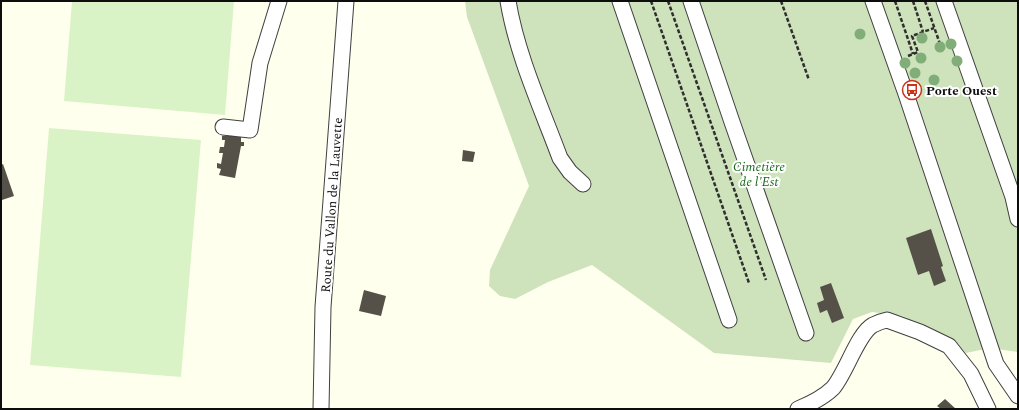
<svg xmlns="http://www.w3.org/2000/svg" width="1019" height="410" font-family="Spectral,serif">
<style>
.cemetery{fill:#cee3bc}
.pitch{fill:#daf3c6}
.building{fill:#565148}
.lines{fill:none;stroke-linecap:round;stroke-linejoin:round}
.minor-casing{stroke:#404040;stroke-width:17}
.path{stroke:#2f2f2f;stroke-width:2.5;stroke-dasharray:4 2;stroke-linecap:butt}
.minor{stroke:#fff;stroke-width:15}
.tree{fill:#80ad78}
.labels{text-anchor:middle;stroke-width:4;stroke-linejoin:round;paint-order:stroke}
.poi-label{font-size:13px;font-weight:bold;fill:#0d0d0d;stroke:#fff;text-anchor:start}
.park-label{font-size:13px;font-style:italic;fill:#196a18;stroke:#fff}
.street-label{font-size:13px;fill:#0d0d0d;stroke:#fff}
</style>
<rect width="100%" height="100%" fill="#ffffed"/>
<path class="cemetery" d="M465 1H1018V352L990 348 966 353 948 340 902 316 872 312 853 319 831 363 714 353 592 265 548 282 515 299 500 296 489 286 490 270 529 186 467 17Z"/>
<path class="pitch" d="M72 1H234L225 115 64 101Z
M49 128 201 140 181 377 30 365Z"/>
<path class="building" d="M235 133 241 134V142H244V146H241L235 178 219 175 221 169 217 168V163L221 164 223 153H219L220 147H224L225 140H222V136H226V135L235 136Z
M463 150 475 152 473 162 462 161Z
M3 164 14 196 2 200 1 195V165Z
M931 229 943 266 941 267 946 281 934 286 929 271 918 275 906 238Z
M831 283 844 318 832 323 827 310 820 313 817 303 824 300 820 287Z
M364 290 386 296 381 316 359 311Z
M945 399 956 409H941L937 406Z"/>
<g class="lines">
<g class="minor-casing">
<path id="minor" d="M508 1C517 55 541 107 560 158L570 172 583 184
M620 1 729 320
M691 1 732 122 806 333
M873 1 906 94 996 364 1018 396
M944 1 1013 197 1018 219
M223 127 250 130 260 63 279 1
M321 409 323 307 346 1
M798 409C810 404 824 397 833 388 846 373 858 333 873 325 877 323 882 321 887 320L920 332 949 346 971 374 988 409"/>
</g>
<path class="path" d="M651 1 749 283
M668 1 766 280
M781 1 809 80
M895 1 913 54
M913 1 923 32
M925 1 940 44 943 43
M908 56 918 52 912 36 934 28"/>
<use href="#minor" class="minor"/>
</g>
<g class="tree">
<circle cx="860" cy="34" r="5.5"/>
<circle cx="922" cy="38" r="5.5"/>
<circle cx="951" cy="44" r="5.5"/>
<circle cx="940" cy="47" r="5.5"/>
<circle cx="921" cy="58" r="5.5"/>
<circle cx="957" cy="61" r="5.5"/>
<circle cx="905" cy="63" r="5.5"/>
<circle cx="915" cy="73" r="5.5"/>
<circle cx="934" cy="80" r="5.5"/>
</g>
<defs>
<g id="bus-ring" transform="scale(1)"><circle r="9.5" fill="#fff" stroke="#c8341a" stroke-width="1.5"/><path d="M-5-6H5V4H4V6H2V4H-2V6H-4V4H-5ZM-3.5-4V0h7V-4ZM-3.5 1.2v1.5H-2V1.2ZM2 1.2v1.5H3.5V1.2Z" fill="#c8341a"/></g>
</defs>
<g fill-rule="evenodd">
<use href="#bus-ring" x="912" y="90"/>
</g>
<g class="labels">
<g class="poi-label">
<text x="926" y="95">Porte Ouest</text>
</g>
<g class="park-label">
<text x="759" y="171">Cimetière<tspan x="759" dy="15">de l'Est</tspan></text>
</g>
<g class="street-label">
<text transform="translate(331 205) rotate(-86)" y="5">Route du Vallon de la Lauvette</text>
</g>
</g>
<rect width="1019" height="410" fill="none" stroke="#0d0d0d" stroke-width="4"/>
</svg>
